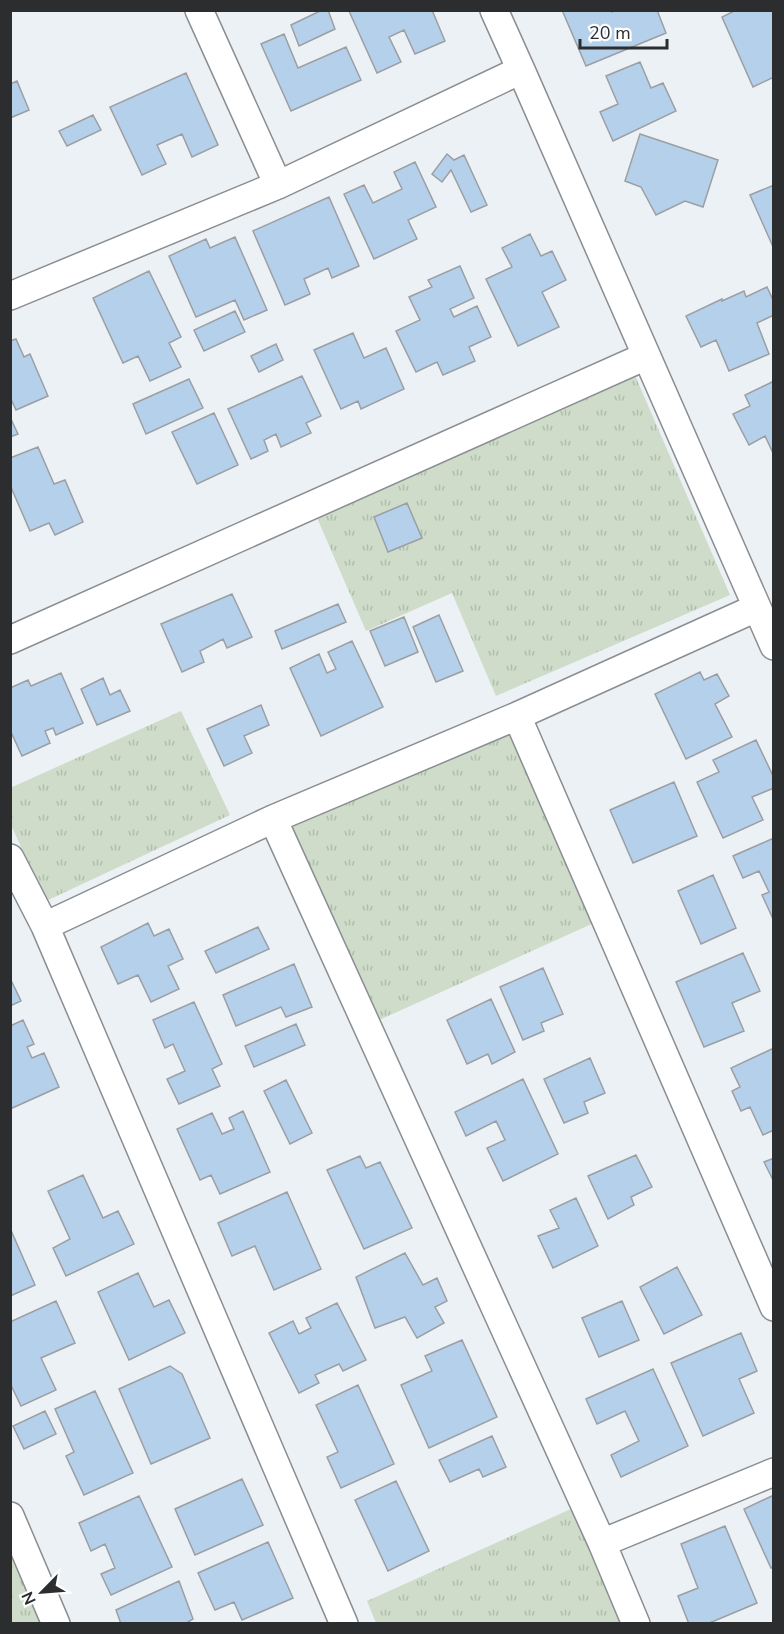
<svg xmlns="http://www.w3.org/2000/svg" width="784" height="1634" font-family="'Nunito Sans',sans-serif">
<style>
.grass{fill:url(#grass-tufts)}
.building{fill:#b5d0eb;stroke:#9b9fa3;stroke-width:1.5}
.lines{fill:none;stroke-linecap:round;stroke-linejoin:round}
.minor-casing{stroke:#8a8e92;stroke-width:30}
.minor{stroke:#fff;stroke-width:27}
</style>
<defs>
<pattern id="grass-tufts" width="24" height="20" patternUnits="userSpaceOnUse" patternTransform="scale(1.5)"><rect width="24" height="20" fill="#cedcc9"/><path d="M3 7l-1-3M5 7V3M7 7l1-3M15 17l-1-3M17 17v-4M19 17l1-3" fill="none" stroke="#b1bdad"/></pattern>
</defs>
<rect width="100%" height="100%" fill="#ecf1f5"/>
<path class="grass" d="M634 373 730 595 496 696 452 593 366 631 315 513Z
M181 711 230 815 46 901 11 825 10 788Z
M513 732 596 922 377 1021 287 825Z
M573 1508 622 1623H376L367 1601Z
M11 1531 50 1623H11Z"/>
<path class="building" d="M322 10H328L335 29 299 46 291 25Z
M432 10 445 41 415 54 404 30 389 37 401 62 377 73 349 11Z
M562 10H611L612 12 616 10H657L666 33 586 66Z
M736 10H774V77L753 87 722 17Z
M284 34 298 68 346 47 361 80 291 111 261 44Z
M640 62 651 88 663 83 676 111 613 141 600 112 618 104 606 76Z
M186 73 218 145 192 157 182 134 157 145 166 164 142 175 110 107Z
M17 81 29 110 10 118V84Z
M93 115 101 130 67 146 59 131Z
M640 134 718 160 703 207 685 201 656 215 641 187 625 181Z
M447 154 454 160 464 155 487 205 471 212 451 170 442 182 432 174Z
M415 162 436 207 408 220 417 239 374 259 344 194 364 185 373 203 402 189 394 172Z
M774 185V249L750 195Z
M329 197 359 266 332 278 328 268 304 279 310 294 285 305 253 231Z
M530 234 541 256 552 251 566 280 542 292 559 327 518 346 486 279 512 267 502 248Z
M235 237 267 310 244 320 235 300 196 317 169 256 206 239 210 248Z
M460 266 474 298 450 309 454 317 477 306 491 337 469 347 475 361 443 375 437 362 416 372 396 331 420 320 409 297 432 287 428 280Z
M149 271 181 337 169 343 181 367 150 381 138 356 123 363 93 298Z
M767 287 774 302V315L757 323 769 354 729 371 716 340 701 347 686 316 722 299V301L744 291 746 297Z
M235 311 245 332 204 351 194 330Z
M353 333 364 358 386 348 404 389 361 409 358 401 341 409 314 350Z
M16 339 24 357 30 354 48 396 16 410 10 397V341Z
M276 344 283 360 259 372 251 356Z
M302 376 321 416 306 423 311 433 281 447 276 434 264 440 268 451 251 459 228 409Z
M189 379 203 408 146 434 133 404Z
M774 381V452L773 453 765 436 749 445 733 414 750 406 745 395Z
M214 413 238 465 197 484 172 432Z
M10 417 18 434 10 437Z
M38 447 54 484 65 480 83 522 55 535 49 523 30 531 10 485V458Z
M407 503 422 538 388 552 374 517Z
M232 594 252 637 227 648 223 639 200 651 204 662 182 672 161 624Z
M338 604 346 622 282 649 275 631Z
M439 615 463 671 436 682 413 627Z
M404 617 418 652 385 666 370 631Z
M352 641 383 707 321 736 290 668 319 654 327 673 336 669 328 652Z
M700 672 704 680 717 674 729 696 715 704 732 737 686 759 655 694Z
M61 673 83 723 56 735 53 728 45 731 50 743 22 756 10 730V688L28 680 31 686Z
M103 678 110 695 120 690 130 711 97 725 81 689Z
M261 705 269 725 244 736 252 753 224 766 207 729Z
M756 740 774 778V788L752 797 763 820 723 838 697 782 719 772 713 760Z
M674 782 697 836 633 863 610 810Z
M774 838V921L762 895 769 892 759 871 743 878 733 856Z
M713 875 736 928 701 944 678 891Z
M148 923 154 936 169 929 183 959 168 966 179 989 151 1002 138 975 118 984 101 947Z
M258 927 269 949 216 973 205 951Z
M743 953 760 991 732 1003 744 1031 704 1047 676 982Z
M294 964 312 1007 286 1017 281 1007 236 1026 223 995Z
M543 968 563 1014 541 1023 544 1031 523 1040 500 987Z
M10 978 21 1001 10 1006Z
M491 999 515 1052 492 1064 488 1054 467 1064 447 1020Z
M194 1002 222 1064 212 1069 220 1086 179 1104 167 1079 185 1071 173 1044 165 1048 153 1020Z
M23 1020 34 1044 27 1047 32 1058 44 1053 59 1087 10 1109V1026Z
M296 1024 305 1045 254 1067 245 1046Z
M774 1048V1130L763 1135 750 1107 741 1111 732 1091 740 1087 731 1068Z
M590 1058 605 1093 584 1102 588 1113 564 1123 544 1079Z
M523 1079 558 1154 503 1181 487 1148 505 1140 496 1121 466 1136 455 1112Z
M286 1080 312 1133 290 1144 264 1091Z
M243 1111 270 1172 220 1194 211 1175 200 1180 177 1129 212 1113 222 1134 234 1129 229 1118Z
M636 1155 652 1187 631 1197 634 1205 608 1219 588 1176Z
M360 1156 366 1168 380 1162 412 1228 364 1249 327 1170Z
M774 1158V1182L764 1162Z
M83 1175 103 1218 118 1211 134 1244 66 1276 53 1248 70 1239 48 1191Z
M287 1192 321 1269 274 1290 255 1246 232 1256 218 1223Z
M576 1198 598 1246 553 1268 538 1236 559 1228 550 1210Z
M10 1228 35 1285 10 1296Z
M405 1253 423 1285 437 1278 447 1301 435 1307 444 1323 417 1338 405 1317 375 1328 356 1277Z
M677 1267 702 1315 664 1334 640 1287Z
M138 1273 154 1307 169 1300 185 1333 129 1360 98 1292Z
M56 1301 75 1343 41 1358 56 1390 21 1406 10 1383V1322Z
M622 1301 639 1340 599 1357 582 1318Z
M337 1303 366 1360 343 1371 339 1364 315 1375 319 1383 299 1393 269 1333 293 1321 299 1334 311 1328 306 1318Z
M741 1333 757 1371 739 1379 754 1413 703 1436 671 1363Z
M462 1340 497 1417 429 1448 401 1385 432 1371 425 1356Z
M170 1366 182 1374 210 1438 151 1464 119 1389Z
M653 1369 688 1446 621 1477 611 1455 639 1441 625 1411 597 1424 586 1399Z
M358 1385 394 1464 341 1488 327 1457 338 1452 316 1405Z
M95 1391 133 1473 84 1495 66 1456 74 1452 55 1409Z
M45 1411 56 1434 24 1449 13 1426Z
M492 1436 506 1467 483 1477 479 1469 450 1482 439 1460Z
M242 1479 263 1525 195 1555 175 1509Z
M396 1481 429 1551 388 1571 355 1500Z
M774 1495V1567L771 1568 744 1509Z
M139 1496 172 1567 111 1595 101 1574 115 1568 105 1544 91 1551 79 1523Z
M725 1526 757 1603 707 1624H689L678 1596 698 1588 681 1544Z
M268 1542 293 1598 242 1620 234 1602 215 1610 198 1573Z
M179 1581 193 1619 185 1624H121L116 1610Z"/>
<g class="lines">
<g class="minor-casing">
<path id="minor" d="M199 10 278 185
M494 10 521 70 774 646
M10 296 278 185 521 70
M10 640 646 356
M517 716 774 1307
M273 819 602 1543 636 1624
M10 858 45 926 344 1624
M45 926 273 819 517 716 756 608
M10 1516 56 1624
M602 1543 774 1472"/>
</g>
<use href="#minor" class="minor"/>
</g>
<rect width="784" height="1634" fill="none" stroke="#2b2d2f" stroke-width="24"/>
<g transform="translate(42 1592) rotate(245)" stroke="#fdfeff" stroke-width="4.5" paint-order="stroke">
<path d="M0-4.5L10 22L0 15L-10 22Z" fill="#2b2d2f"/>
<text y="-9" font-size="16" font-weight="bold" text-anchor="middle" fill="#2b2d2f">N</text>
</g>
<path d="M580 39v9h87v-9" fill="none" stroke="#2b2d2f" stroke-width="3"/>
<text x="589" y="39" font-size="18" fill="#2b2d2f" stroke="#fdfeff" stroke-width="4.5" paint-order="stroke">20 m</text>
</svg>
